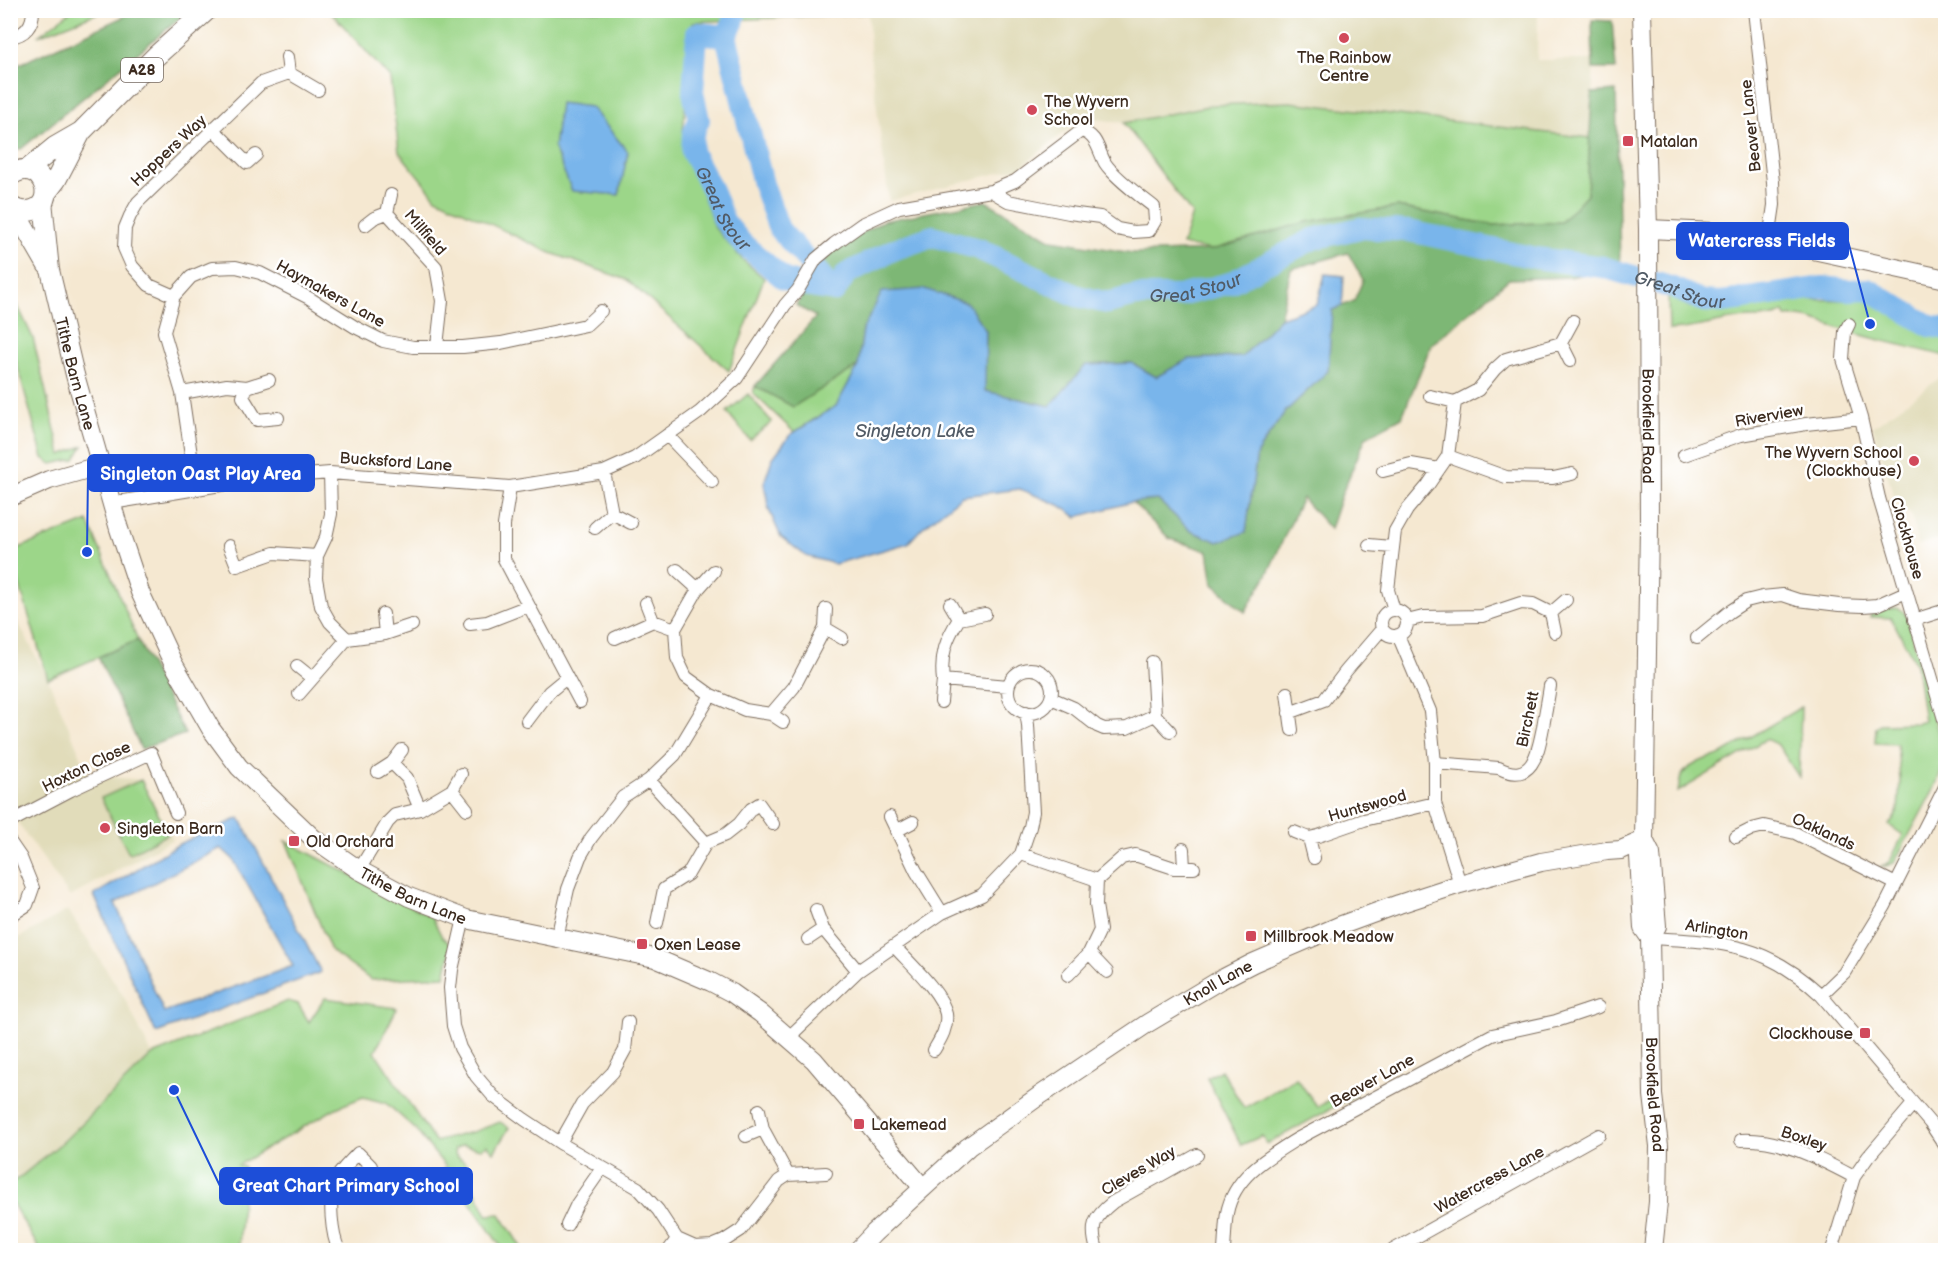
<svg xmlns="http://www.w3.org/2000/svg" width="1956" height="1261" font-family="'Balsamiq Sans',sans-serif">
<style>
.built{fill:#e1dcba}
.green{fill:#9cd689;stroke:#6c8054;stroke-width:1.5}
.forest{fill:#7db775;stroke:#5c704a;stroke-width:1.5}
.water{fill:#79b5eb;stroke:#5a7084;stroke-width:1.5;fill-rule:evenodd}
.lines{fill:none;stroke-linecap:round;stroke-linejoin:round}
.stream{stroke:#79b5eb;stroke-width:4}
.river{stroke:#79b5eb;stroke-width:22}
.street-casing{stroke:#7c6c5d;stroke-width:14}
.secondary-casing{stroke:#7c6c5d;stroke-width:20}
.primary-casing{stroke:#7c6c5d;stroke-width:22}
.street{stroke:#fff;stroke-width:12}
.secondary{stroke:#fff;stroke-width:18}
.primary{stroke:#fff;stroke-width:20}
.poi-dot{fill:#d1495b;stroke:#fff;stroke-width:2}
.labels{text-anchor:middle;stroke-width:5;stroke-linejoin:round;paint-order:stroke}
.shield{fill:#fff;stroke:#766a62;stroke-width:1.5}
.shield-label{font-size:15px;font-weight:bold;fill:#3b2a1e}
.poi-label{font-size:16px;fill:#3b2a1e;stroke:#fff;text-anchor:start}
.street-label{font-size:16px;fill:#3b2a1e;stroke:#fff}
.water-label{font-size:18px;font-style:italic;fill:#515b66;stroke:#fff}
.leader{fill:none;stroke:#1d4ed8;stroke-width:2}
.callout-dot{fill:#1d4ed8;stroke:#fff;stroke-width:2}
.callout{fill:#1d4ed8;stroke:#1d4ed8;stroke-width:2}
.callout-label{font-size:18px;text-anchor:middle;font-weight:bold;fill:#fff}
</style>
<rect width="100%" height="100%" fill="#fff"/>
<filter id="ink" filterUnits="userSpaceOnUse"><feTurbulence type="fractalNoise" baseFrequency=".0167" numOctaves="2"/><feDisplacementMap in="SourceGraphic" scale="12" xChannelSelector="R" yChannelSelector="G"/><feConvolveMatrix kernelMatrix="1 2 1 2 8 2 1 2 1" color-interpolation-filters="sRGB"/></filter>
<filter id="wash" filterUnits="userSpaceOnUse"><feTurbulence type="fractalNoise" baseFrequency=".008" numOctaves="4" result="noise"/><feDisplacementMap in="SourceGraphic" scale="24" xChannelSelector="R" yChannelSelector="G"/><feGaussianBlur stdDeviation="1.35" result="paint"/><feColorMatrix in="noise" values="0 0 0 0 0 0 0 0 0 0 0 0 0 0 0 0 0 1.4 0 .05"/><feComposite in="paint" operator="in"/></filter>
<g filter="url(#wash)">
<rect width="100%" height="100%" fill="#f5e8d1"/>
<path class="built" d="M868 11H1538L1537 60H1594L1590 138 1290 102 1213 105 1124 123 1083 117 1021 167 889 201 871 63Z
M1945 374V537L1917 545 1912 516 1893 494 1873 427Z
M10 607 48 679 89 775 141 780 173 839 70 897 11 813Z
M68 910 124 997 152 1055 288 1001 298 1004 65 1235 11 1168 10 943Z"/>
<path class="green" d="M71 10 103 11 38 36 71 11Z
M868 10 869 13 693 22 683 132 685 158 695 173 715 228 743 260 764 278 729 371 627 280 551 253 436 198 399 152 390 78 330 11Z
M1290 102 1590 138 1587 194 1562 222 1493 225 1397 207 1306 222 1212 250 1182 245 1192 214 1124 123 1213 105Z
M11 292 33 338 61 455 83 446 75 459 52 464 43 458 11 343Z
M1864 294C1893 308 1911 330 1945 337V356C1911 347 1875 340 1841 329 1822 323 1806 315 1786 317L1784 312C1771 320 1753 317 1738 319 1714 322 1693 330 1669 330L1668 296 1690 307 1710 309 1777 299 1847 300Z
M858 366 836 406 794 432 753 393 755 386 791 405Z
M748 394 772 422 750 440 727 412Z
M88 521 138 640 48 679 11 557V551Z
M1897 608 1902 610 1907 617 1938 732 1944 764 1935 787 1894 863 1880 868 1890 861 1903 835 1889 825 1898 811 1900 780 1897 744 1875 743 1876 727 1880 724 1918 723 1924 721 1916 664 1891 618 1870 617 1873 611Z
M1801 707 1799 777 1778 745 1766 739 1678 792C1679 788 1679 782 1681 777 1685 767 1708 756 1719 756Z
M141 780 168 834 129 854 101 798Z
M286 841 432 917 442 937 452 946 445 976 371 980 331 951Z
M325 998 397 1008 375 1052 435 1142 476 1131 500 1122 509 1128 494 1152 487 1145 481 1149 463 1145 454 1149 456 1156 464 1161 470 1168 468 1176 487 1215 500 1214 523 1250H503L460 1188 448 1189 421 1201 419 1195 446 1167 414 1128 386 1103 363 1097 336 1108 238 1165 244 1167 239 1248 235 1250H40L11 1201V1182L19 1178 65 1140 152 1055 288 1001 298 1004 309 1022Z
M1221 1070 1244 1108 1296 1078 1318 1107 1352 1087 1356 1092 1354 1096 1267 1144 1262 1136 1241 1145 1207 1078Z"/>
<path class="forest" d="M130 11H189L21 149H11V68L123 17Z
M1592 20 1612 21 1616 69H1593Z
M1616 91 1620 266 1570 277 1509 279 1431 345 1402 417 1366 437 1341 496 1330 529 1302 498 1267 575 1245 612 1213 584 1208 551 1170 539 1132 502 1158 500 1191 531 1246 532 1257 453 1284 413 1328 371 1332 310 1354 301 1363 280 1348 253 1291 269 1280 318 1242 357 1189 359 1156 377 1132 363 1086 365 1051 406 984 391 986 331 863 329 858 366 793 407 755 386 816 317 796 305 831 250 883 221 986 201 1052 240 1133 253 1212 250 1306 222 1397 207 1493 225 1561 222 1587 194 1592 93Z
M138 640 185 734 141 749 98 657Z"/>
<path class="water" d="M560 103 591 107 628 152 619 195 572 191 554 148Z
M1325 274 1344 276 1342 306 1332 310 1328 371 1284 413 1257 453 1246 532 1218 542 1191 531 1158 500 1132 502 1077 517 1059 505 1020 489 962 496 923 527 908 543 835 564 806 556 781 537 769 510 764 483 772 459 790 435 836 406 858 366 863 329 882 292 925 289 967 303 986 331 985 391 1050 406 1086 365 1132 363 1156 377 1189 359 1242 357 1280 318 1317 305Z
M240 818 321 972 156 1033 94 895 181 843ZM221 848 233 859 293 966 164 1012 115 903Z"/>
<g class="lines">
<path class="stream" d="M733 23 737 10"/>
<g class="river">
<path id="s1" d="M736 10 733 23 726 36 697 33 693 92 699 120 693 134 692 152 712 190 724 221 742 243 784 279 811 287 835 291 846 274 895 249 933 236 979 249 1077 296 1108 303 1135 296H1179L1230 283 1313 239 1360 228 1409 231 1536 258 1603 267 1673 288 1703 301 1721 302 1737 300 1823 287 1848 290 1868 289 1930 326 1946 329"/>
<path d="M726 36 763 184 779 229 835 291"/>
</g>
</g>
</g>
<g filter="url(#ink)">
<g class="lines">
<g class="street-casing">
<path id="street" d="M1754 10 1773 182 1774 205 1769 239
M10 37C25 35 33 26 33 10
M287 57 289 73
M214 130 247 163 256 155
M387 213 436 267 442 301 437 346
M365 225 374 218 387 213 391 195
M174 296 149 285 132 266 124 248 125 228 130 216 138 202 261 83 289 73 318 90
M1849 324 1845 332 1843 359 1861 418 1879 498 1946 726
M1570 361 1561 343 1573 321
M247 387 243 397 257 420 278 418
M182 393 227 385 247 387 269 380
M1430 396 1455 402
M1455 402 1478 390 1495 369 1506 359 1561 343
M667 435 712 482
M1684 455 1741 435 1806 424 1861 418
M1448 456 1506 477 1553 478 1572 474
M1383 471 1411 464 1439 469
M604 472 612 513
M330 473 331 514 326 537 317 556 316 578 321 606 330 622 347 639
M510 487 504 525V559L580 702
M196 489 182 393 164 332 174 296 191 277 212 268 236 267 260 273 309 298 355 327 383 341 413 347H463L501 343 586 325 601 311
M112 503 257 479 330 473 510 487 604 472 635 458 700 412 737 378 785 305 798 290 816 259 834 244 862 224 899 207 991 191 1015 181 1081 131C1097 135 1098 150 1105 163 1114 177 1140 196 1154 207L1155 221 1149 231 1133 232 1117 229 1100 217 1069 213 1008 201 991 191
M595 528 612 513 631 523
M1369 545 1392 547
M229 546 237 566 274 553 317 556
M677 570 698 589
M714 571 698 589 675 629 677 658 686 677 711 695 745 710 771 714 794 687 825 628 826 609
M646 603 653 621
M950 604 959 619
M1394 610 1388 590 1395 531 1407 510 1428 485 1448 456 1455 402
M1381 623a13 13 0 1 1 26 0a13 13 0 1 1-26 0Z
M383 614 385 634
M985 614 959 619C946 639 940 656 943 680L1008 686
M1914 620 1946 610
M1407 621 1423 617 1482 616 1521 603 1533 604 1551 613
M470 624 487 622 528 606
M825 628 842 638
M1555 632 1551 613 1566 600
M1398 635 1430 711 1435 763V803L1460 884
M615 638 653 621 675 629
M1697 638 1729 612 1746 601 1762 597 1783 595 1798 600 1839 605 1863 606 1877 605 1906 592
M297 666 312 678
M1008 691a22 22 0 1 1 44 0a22 22 0 1 1-44 0Z
M1287 693 1292 730
M299 694 347 639 385 634 412 625
M1051 698 1074 708 1097 726 1104 729 1127 728 1155 715 1152 662
M941 702 943 680
M1289 713 1324 700 1346 671 1382 629
M771 714 783 722
M1155 715 1170 731
M527 721 549 692 566 678
M392 763 407 778 420 809
M1435 763 1499 768C1533 785 1538 752 1543 727 1545 714 1548 700 1550 686
M378 772 392 763 402 750
M649 780 706 843
M452 790 467 809
M890 817 916 871 942 913
M10 822 71 790 151 753 176 813
M896 831 913 822
M1294 832 1309 838 1318 836 1364 820 1435 803
M1736 837 1752 829 1764 826 1795 833 1896 884
M1309 838 1314 858
M10 842 21 858 33 888 27 905 10 916
M1183 849 1184 868
M1021 854 1097 880 1122 858 1135 855 1174 868H1194
M359 870 388 822 395 815 420 809 452 790 461 774
M816 910 823 929 858 971
M464 918 452 970 450 988 453 1026 460 1048 476 1076 493 1096 524 1119 560 1143 638 1188 658 1210 677 1239 695 1247 712 1246 724 1241 741 1230 779 1181 788 1175 826 1173
M657 923 664 889 688 874 706 843 725 835 739 824 751 809 759 804 773 824
M557 938 568 889 580 857 591 838 623 797 649 780 675 755 711 695
M1650 938C1723 942 1765 943 1821 995L1930 1123 1946 1147
M808 939 823 929
M894 946C909 963 942 992 946 1014 948 1028 940 1040 934 1050
M1089 953 1107 972
M1068 975 1089 953 1100 930 1096 905 1097 880
M1821 995 1844 973 1885 906 1946 785
M789 1037 858 971 942 913 982 895 1021 854 1030 827 1033 812 1028 725 1026 712
M759 1110 763 1129 788 1175
M746 1136 763 1129
M1741 1140C1781 1138 1820 1159 1854 1177
M560 1143 582 1104 613 1072 625 1050 628 1022
M251 1191 333 1197
M567 1225 577 1204 602 1168
M339 1250C331 1234 329 1201 334 1183 338 1172 350 1162 358 1153L371 1166
M669 1250 677 1239
M1097 1250C1090 1226 1093 1218 1113 1202L1197 1155
M1224 1250C1225 1238 1225 1225 1227 1213 1234 1176 1268 1157 1297 1139L1492 1035 1556 1021 1598 1007
M1393 1250 1599 1135
M1832 1250 1854 1177 1868 1157 1913 1104"/>
</g>
<g class="secondary-casing">
<g id="secondary">
<path id="s2" d="M1642 10 1648 229 1649 527 1644 840 1639 856 1643 928 1650 938"/>
<path id="s3" d="M43 201 50 270 75 375 119 529 140 592 173 663 211 729 239 767 313 838 359 870 409 897 466 919 655 958 711 982 732 993 760 1013 814 1060 923 1188"/>
<path d="M14 209 47 266"/>
<path d="M1648 229 1736 233 1946 279"/>
<path d="M10 497 49 480 102 465"/>
<path id="s4" d="M1646 844 1651 854 1657 926 1650 938 1653 1095 1659 1146 1658 1202 1653 1250"/>
<path id="s5" d="M858 1250 874 1233 968 1147 1039 1096 1148 1023 1220 980 1253 963 1339 926 1399 904 1460 884 1541 862 1607 851 1621 850 1644 840"/>
</g>
</g>
<g class="primary-casing">
<path id="primary" d="M27 170 55 147 81 132 156 56 207 10
M10 176C41 152 62 207 28 211 22 212 16 210 10 206
M46 193 56 180 81 132"/>
</g>
<use href="#street" class="street"/>
<use href="#secondary" class="secondary"/>
<use href="#primary" class="primary"/>
</g>
</g>
<g class="poi-dot">
<circle cx="1344" cy="38" r="6"/>
<circle cx="1032" cy="110" r="6"/>
<rect x="1622" y="135" width="12" height="12" rx="3"/>
<circle cx="1914" cy="461" r="6"/>
<circle cx="105" cy="828" r="6"/>
<rect x="288" y="835" width="12" height="12" rx="3"/>
<rect x="1245" y="930" width="12" height="12" rx="3"/>
<rect x="636" y="938" width="12" height="12" rx="3"/>
<rect x="1859" y="1027" width="12" height="12" rx="3"/>
<rect x="853" y="1118" width="12" height="12" rx="3"/>
</g>
<g class="labels">
<rect class="shield" x="121" y="58" width="42" height="24" rx="4.5"/>
<g class="shield-label">
<text x="142" y="75">A28</text>
</g>
<g class="poi-label">
<text x="1344" y="63" text-anchor="middle">The Rainbow<tspan x="1344" dy="18">Centre</tspan></text>
<text x="1044" y="107">The Wyvern<tspan x="1044" dy="18">School</tspan></text>
<text x="1640" y="147">Matalan</text>
<text x="1902" y="458" text-anchor="end">The Wyvern School<tspan x="1902" dy="18">(Clockhouse)</tspan></text>
<text x="117" y="834">Singleton Barn</text>
<text x="306" y="847">Old Orchard</text>
<text x="1263" y="942">Millbrook Meadow</text>
<text x="654" y="950">Oxen Lease</text>
<text x="1853" y="1039" text-anchor="end">Clockhouse</text>
<text x="871" y="1130">Lakemead</text>
</g>
<g class="street-label">
<text transform="translate(1750 126) rotate(-96)" y="6">Beaver Lane</text>
<text transform="translate(168 150) rotate(-43)" y="6">Hoppers Way</text>
<text transform="translate(426 232) rotate(49)" y="6">Millfield</text>
<text transform="translate(331 293) rotate(29)" y="6">Haymakers Lane</text>
<text dy="6" stroke="none"><textPath href="#s3" startOffset="176">Tithe Barn Lane</textPath></text>
<text transform="translate(1769 415) rotate(-10)" y="6">Riverview</text>
<text dy="6" stroke="none"><textPath href="#s2" startOffset="416">Brookfield Road</textPath></text>
<text transform="translate(396 461) rotate(4)" y="6">Bucksford Lane</text>
<text transform="translate(1908 538) rotate(74)" y="6">Clockhouse</text>
<text transform="translate(1527 719) rotate(-78)" y="6">Birchett</text>
<text transform="translate(86 766) rotate(-26)" y="6">Hoxton Close</text>
<text transform="translate(1367 805) rotate(-16)" y="6">Huntswood</text>
<text transform="translate(1824 831) rotate(25)" y="6">Oaklands</text>
<text dy="6" stroke="none"><textPath href="#s3" startOffset="824">Tithe Barn Lane</textPath></text>
<text transform="translate(1717 929) rotate(9)" y="6">Arlington</text>
<text dy="6" stroke="none"><textPath href="#s5" startOffset="450">Knoll Lane</textPath></text>
<text transform="translate(1372 1080) rotate(-29)" y="6">Beaver Lane</text>
<text dy="6" stroke="none"><textPath href="#s4" startOffset="254">Brookfield Road</textPath></text>
<text transform="translate(1804 1138) rotate(19)" y="6">Boxley</text>
<text transform="translate(1138 1170) rotate(-30)" y="6">Cleves Way</text>
<text transform="translate(1489 1179) rotate(-29)" y="6">Watercress Lane</text>
</g>
<g class="water-label">
<text dy="6" stroke="none"><textPath href="#s1" startOffset="243">Great Stour</textPath></text>
<text dy="6" stroke="none"><textPath href="#s1" startOffset="784">Great Stour</textPath></text>
<text dy="6" stroke="none"><textPath href="#s1" startOffset="1288">Great Stour</textPath></text>
<text x="915" y="437">Singleton Lake</text>
</g>
</g>
<path class="leader" d="M1870 324L1848 241M87 552L88 473M174 1090L220 1186"/>
<g class="callout-dot">
<circle cx="1870" cy="324" r="6"/>
<circle cx="87" cy="552" r="6"/>
<circle cx="174" cy="1090" r="6"/>
</g>
<g class="callout">
<rect x="1677" y="223" width="171" height="36" rx="6"/>
<rect x="88" y="455" width="226" height="36" rx="6"/>
<rect x="220" y="1168" width="252" height="36" rx="6"/>
</g>
<g class="callout-label">
<text x="1762" y="247">Watercress Fields</text>
<text x="201" y="480">Singleton Oast Play Area</text>
<text x="346" y="1192">Great Chart Primary School</text>
</g>
<rect width="1956" height="1261" fill="none" stroke="#fff" stroke-width="36"/>
</svg>
